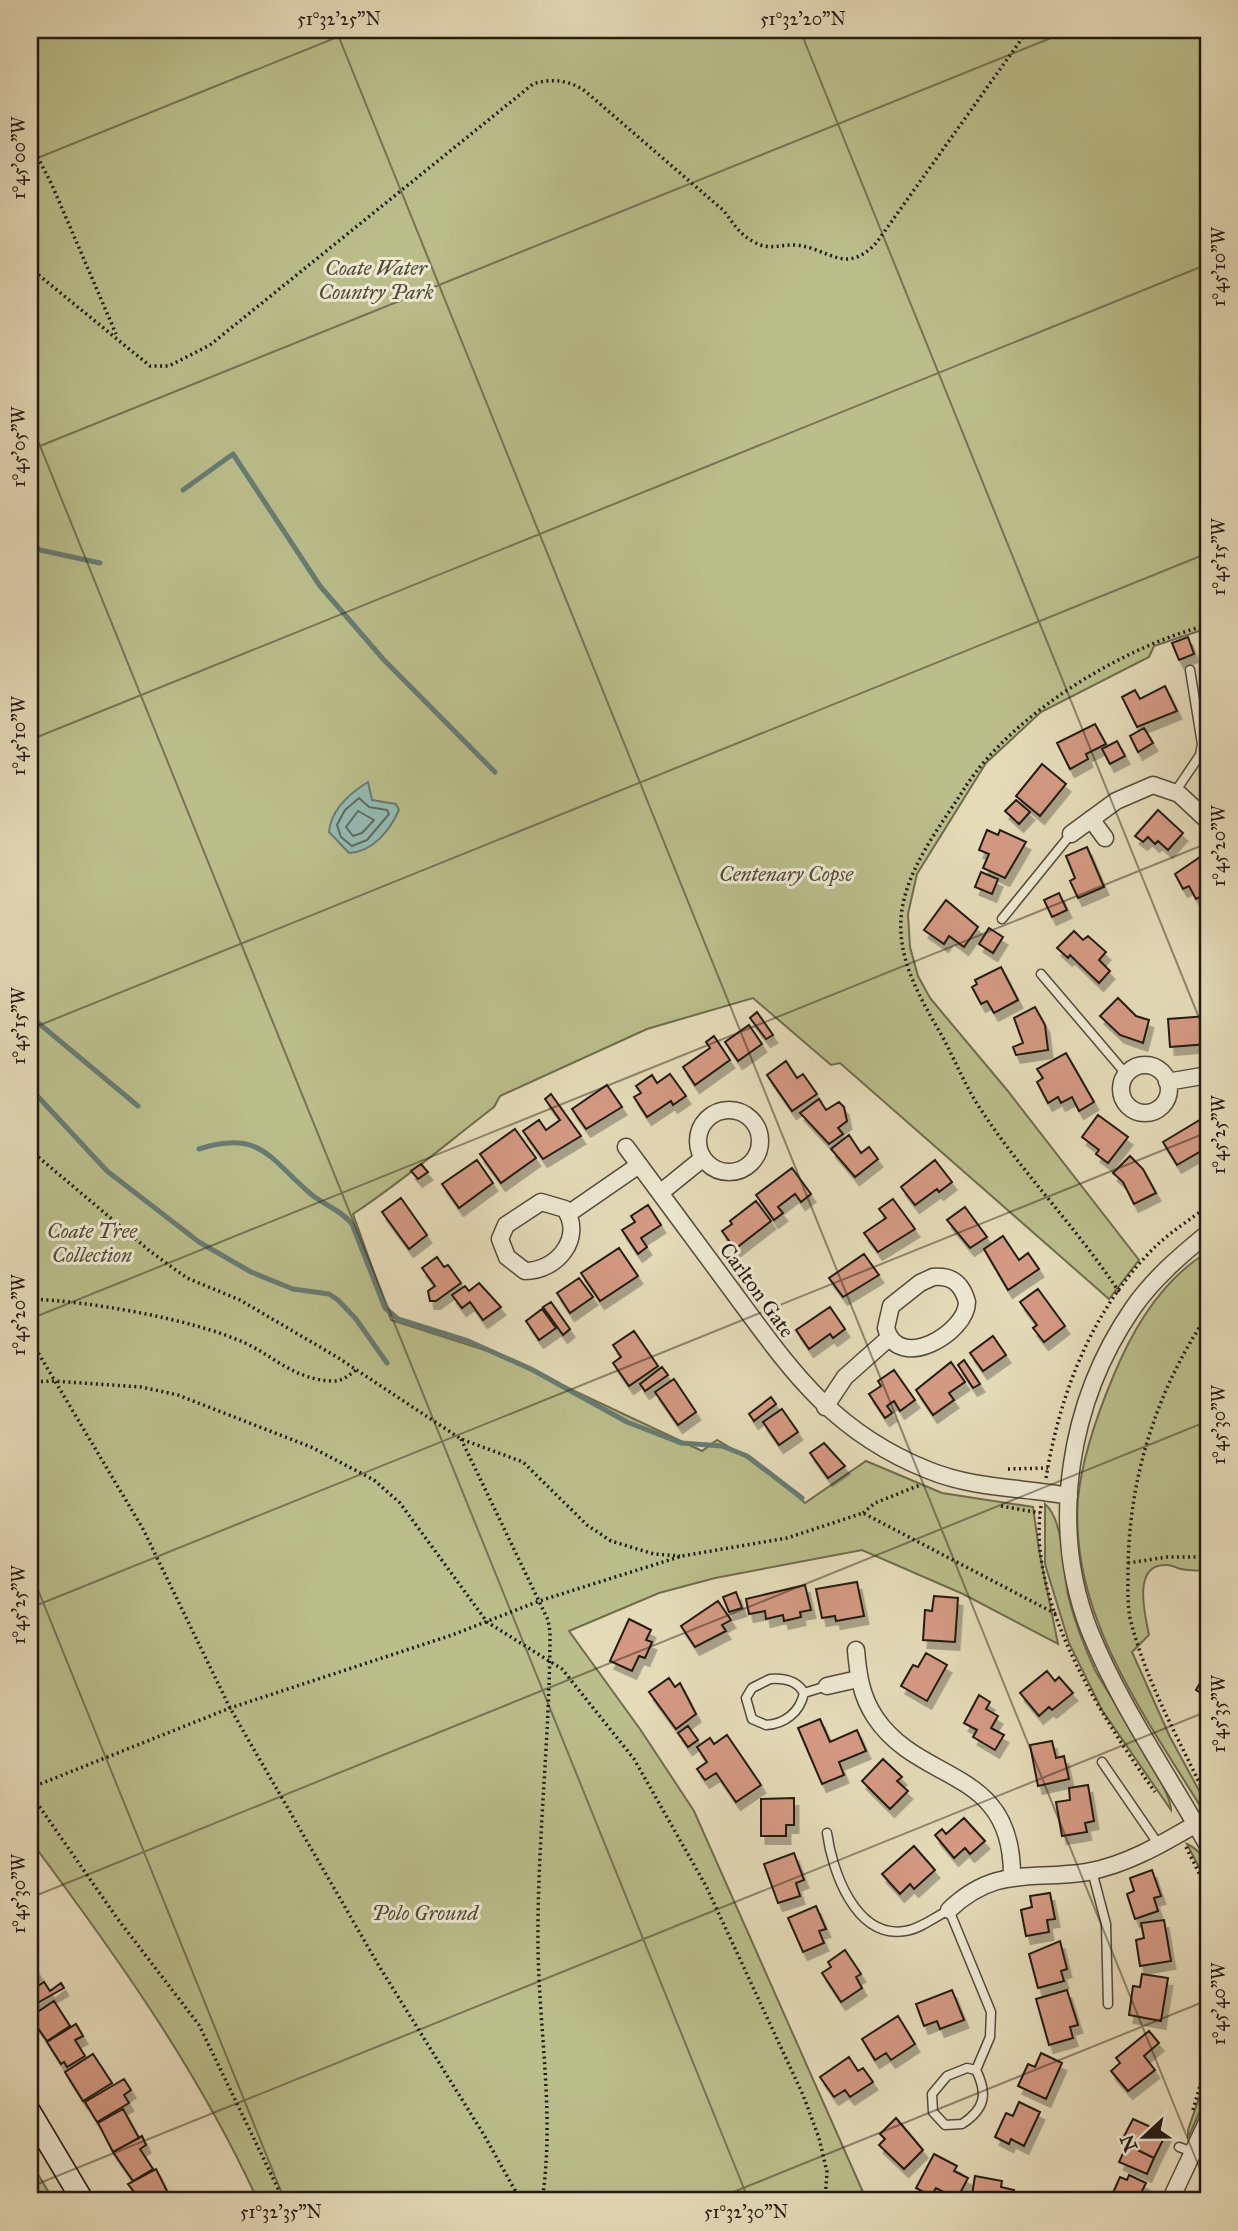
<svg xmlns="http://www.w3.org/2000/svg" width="1238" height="2231" font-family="'IM FELL Great Primer',serif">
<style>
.green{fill:#babe8b;stroke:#6f6c4e;stroke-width:2}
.water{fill:#96bbb4;stroke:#687b73;stroke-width:2}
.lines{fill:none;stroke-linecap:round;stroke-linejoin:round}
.shore{stroke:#5d6b62;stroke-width:2}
.stream{stroke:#687b73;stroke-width:5}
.building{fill:#d49983;stroke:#241b11;stroke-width:2;filter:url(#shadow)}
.service-casing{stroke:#544b3b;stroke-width:11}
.minor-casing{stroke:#544b3b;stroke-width:19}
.secondary-casing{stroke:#241b11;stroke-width:24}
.path{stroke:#241b11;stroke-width:3.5;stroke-dasharray:2 3.5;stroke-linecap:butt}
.service{stroke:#eee8d2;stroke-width:8}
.minor{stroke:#eee8d2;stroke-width:16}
.secondary{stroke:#eee8d2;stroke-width:21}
.ticks{fill:none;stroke:#241b11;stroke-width:2;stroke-opacity:0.45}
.labels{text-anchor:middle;stroke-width:6;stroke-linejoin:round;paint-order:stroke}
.park-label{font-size:21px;font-style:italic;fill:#514c36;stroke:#eee8d2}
.street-label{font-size:21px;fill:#241b11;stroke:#eee8d2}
.neatline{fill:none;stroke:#241b11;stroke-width:2.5}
.ticks-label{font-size:18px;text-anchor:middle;fill:#241b11}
</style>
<defs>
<filter id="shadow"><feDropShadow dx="4.5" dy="8" stdDeviation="0" flood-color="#0004"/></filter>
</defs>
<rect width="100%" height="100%" fill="#e5dbb9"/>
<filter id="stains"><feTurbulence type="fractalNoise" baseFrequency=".00286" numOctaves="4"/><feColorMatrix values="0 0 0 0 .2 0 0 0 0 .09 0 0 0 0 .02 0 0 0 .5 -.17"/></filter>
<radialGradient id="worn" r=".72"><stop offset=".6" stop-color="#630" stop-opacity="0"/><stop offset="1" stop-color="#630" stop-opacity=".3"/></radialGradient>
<path class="green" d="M30 30H1208V628L1154 646 1149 657 1041 712 986 763 917 874 908 914 910 947 918 976 930 998 1007 1090 1139 1260 1109 1299 840 1063 831 1065 753 998 647 1029 500 1096 494 1107C447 1143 402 1182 353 1214L391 1320 494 1353 702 1451 717 1440 768 1470 805 1503 866 1461 942 1493 1033 1507 1039 1550 1058 1644 963 1594 862 1550 715 1578 659 1593 569 1631 640 1729 694 1811 867 2201H258C198 2070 116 1955 30 1840Z
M1208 1252V1571C1199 1570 1189 1571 1181 1569 1175 1568 1172 1564 1165 1565 1132 1565 1145 1615 1149 1635L1132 1652 1170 1737 1208 1807V1819C1150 1722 1069 1619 1078 1499 1082 1457 1097 1415 1113 1377 1133 1328 1162 1279 1208 1252Z
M1045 1504C1064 1520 1063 1570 1068 1595 1074 1620 1084 1646 1095 1670 1109 1696 1172 1789 1171 1810L1102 1710 1069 1643 1045 1564Z
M1187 1844C1205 1852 1208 1867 1208 1885Z
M1208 2072V2093L1188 2138V2130Z
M30 2161 54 2201H30Z"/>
<path class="water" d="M368 782 372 800 396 804 399 810C390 830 373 852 349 853L329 832C331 810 350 793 368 782Z"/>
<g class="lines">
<path class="shore" d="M359 798 369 807 387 810 389 814 367 840 352 846 341 837 337 825 345 810Z
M358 811 374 820 362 833 353 836 346 827Z"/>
<path class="stream" d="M183 490 233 454 320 586 384 660 495 772
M30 544 40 550 100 563
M30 1016 138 1106
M30 1088 107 1171 199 1242 251 1272 293 1289 329 1294 338 1300 356 1319 387 1363
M199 1149C262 1129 270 1160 312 1195 326 1206 341 1210 352 1224L385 1308 398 1319 468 1341 531 1369 627 1422 681 1443 722 1446 747 1456 802 1498"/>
</g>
<path class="building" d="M1188 637 1194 654 1179 660 1172 643Z
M1165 686 1177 711 1137 727 1122 697 1135 690 1140 699Z
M1095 724 1106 744 1086 754 1088 759 1070 769 1057 743Z
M1144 728 1153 743 1138 752 1130 736Z
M1117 741 1125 756 1110 764 1102 749Z
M1042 764 1066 784 1040 816 1016 796Z
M1016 800 1030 812 1019 824 1005 811Z
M1158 810 1183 833 1168 850 1158 841 1155 844 1148 837 1143 842 1135 836Z
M987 830 998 835 1000 830 1026 842 1005 878 983 868 989 854 979 850Z
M1087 847 1104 887 1078 898 1070 881 1075 878 1066 856Z
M1203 855 1208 864V893L1196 899 1189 886 1183 889 1175 874Z
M981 872 998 879 992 894 975 887Z
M1059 893 1067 910 1052 917 1044 900Z
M946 900 978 927 964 947 949 936 944 944 924 930Z
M989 928 1003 937 993 953 979 944Z
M1074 931 1083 940 1088 936 1106 952 1099 960 1110 971 1099 983 1070 955 1068 958 1057 948Z
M1001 967 1018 1000 994 1013 987 1001 981 1004 972 987 977 984 975 980Z
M1118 998 1136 1016 1149 1020 1143 1043 1120 1035 1100 1016Z
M1035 1007 1045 1025 1048 1050 1016 1055 1013 1047 1023 1043 1014 1018Z
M757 1012 773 1035 766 1039 750 1018Z
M1207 1016 1208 1044 1170 1047 1168 1019Z
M749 1025 762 1044 738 1061 725 1042Z
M714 1036 730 1060 695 1085 683 1067 710 1048 706 1042Z
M1066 1053 1094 1102 1079 1111 1072 1097 1061 1103 1058 1097 1048 1103 1037 1082 1043 1078 1037 1069Z
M786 1061 797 1078 803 1074 817 1094 792 1111 767 1075Z
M670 1074 686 1096 673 1105 671 1101 647 1117 634 1097 641 1093 636 1086 652 1075 657 1083Z
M607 1085 622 1107 586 1129 572 1109Z
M551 1094 581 1136 543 1159 523 1131 539 1120 546 1130 560 1120 545 1099Z
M819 1099 826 1110 839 1102 844 1107 847 1121 838 1128 843 1134 829 1144 800 1113Z
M1098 1115 1128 1137 1108 1163 1096 1154 1099 1150 1082 1137Z
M1208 1115V1131L1205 1133 1208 1147 1177 1165 1163 1142Z
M515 1129 536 1158 501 1183 480 1154Z
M849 1135 861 1153 869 1147 878 1159 855 1177 831 1149Z
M1130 1156 1143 1169 1156 1193 1134 1204 1123 1182 1113 1173Z
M477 1160 493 1183 459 1208 442 1184Z
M935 1160 952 1182 939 1192 937 1189 915 1205 901 1187Z
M421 1164 428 1172 418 1179 411 1171Z
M792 1168 811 1194 801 1202 795 1194 778 1207 783 1213 774 1220 756 1195Z
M401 1198 427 1235 409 1249 382 1212Z
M893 1199 915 1229 878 1252 864 1233 886 1218 879 1209Z
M756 1201 771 1221 735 1249 722 1231 732 1224 730 1221Z
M648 1205 661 1225 641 1238 647 1247 638 1254 622 1230 635 1222 631 1216Z
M965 1207 987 1237 970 1248 947 1220Z
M1003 1236 1019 1260 1028 1253 1039 1269 1008 1290 984 1249Z
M619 1248 638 1276 600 1301 581 1273Z
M864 1254 879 1275 843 1297 829 1278Z
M437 1257 444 1267 448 1265 461 1283 436 1301H430L428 1291 435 1286 422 1268Z
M579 1278 593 1297 570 1313 557 1293Z
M479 1283 501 1307 483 1320 470 1302 462 1308 452 1295 465 1286 469 1291Z
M1038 1289 1065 1326 1044 1342 1033 1328 1037 1325 1020 1302Z
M551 1302 570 1329 563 1335 543 1307Z
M830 1307 845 1329 833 1338 830 1334 809 1349 796 1330Z
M542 1309 556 1328 539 1340 526 1321Z
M634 1331 658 1366 629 1386 613 1363 621 1357 613 1345Z
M993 1336 1006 1355 983 1371 970 1353Z
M964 1360 980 1384 973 1388 958 1365Z
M951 1362 965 1382 949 1393 954 1400 933 1415 916 1390Z
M662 1367 668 1375 645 1391 640 1384Z
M894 1370 915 1400 900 1411 894 1401 887 1406 892 1413 885 1418 869 1394 881 1386 878 1381Z
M674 1379 696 1412 678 1425 655 1392Z
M771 1397 776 1404 754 1421 749 1414Z
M782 1409 798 1432 779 1445 763 1422Z
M824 1443 845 1466 828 1478 810 1453Z
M857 1582 864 1616 836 1621 835 1616 822 1618 816 1589Z
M805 1585 811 1610 800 1612 801 1617 784 1621 783 1615 766 1619 765 1611 749 1614 746 1599Z
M736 1592 742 1608 729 1612 723 1597Z
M934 1596 958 1598 955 1642 923 1640 925 1610 932 1611Z
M718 1601 731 1620 722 1625 726 1631 695 1647 681 1626Z
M629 1619 651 1630 646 1640 652 1642 645 1658 639 1656 632 1671 610 1661Z
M926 1653 947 1665 927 1701 901 1686 913 1665 918 1667Z
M1208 1669V1698L1196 1690Z
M1047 1671 1055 1681 1059 1677 1073 1693 1052 1710 1049 1707 1039 1716 1020 1693Z
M669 1678 675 1687 680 1683 696 1714 676 1729 649 1692Z
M979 1695 990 1702 986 1709 998 1716 991 1728 1004 1735 995 1750 973 1737 977 1730 964 1723Z
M820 1719 830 1742 857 1730 866 1751 839 1762 844 1775 822 1784 798 1728Z
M688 1726 698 1740 688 1747 678 1733Z
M727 1735 761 1785 736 1802 716 1773 705 1780 697 1769 707 1762 697 1747 710 1738 714 1744Z
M1052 1741 1056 1758 1064 1756 1069 1779 1038 1786 1030 1745Z
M883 1759 902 1777 897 1781 908 1791 890 1809 862 1781Z
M1088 1785 1094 1821 1085 1823 1087 1832 1062 1836 1056 1802 1070 1800 1069 1788Z
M794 1798V1825H786V1836H761V1799Z
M964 1818 985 1841 970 1854 965 1848 954 1858 935 1835 942 1829 946 1834Z
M914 1846 935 1870 914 1889 910 1884 900 1894 882 1874Z
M794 1853 804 1880 796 1883 800 1896 778 1903 764 1864Z
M1152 1870 1161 1896 1154 1898 1158 1911 1135 1919 1127 1894 1134 1891 1130 1878Z
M1050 1893 1055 1919 1047 1920 1049 1932 1026 1936 1021 1910 1032 1907 1030 1896Z
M816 1906 826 1929 819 1931 824 1943 803 1952 788 1918Z
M1164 1920 1171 1961 1140 1966 1136 1940 1144 1938 1141 1923Z
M1060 1941 1067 1969 1061 1971 1064 1981 1038 1988 1029 1954Z
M845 1950 861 1974 856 1977 862 1988 841 2002 822 1973 831 1967 828 1962Z
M30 1960 38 1972 30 1978Z
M1142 1974 1168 1978 1161 2021 1129 2015 1133 1986 1140 1987Z
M32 1976 38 1986 44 1982 50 1991 61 1983 64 1988 30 2007Z
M952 1990 964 2020 940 2029 937 2021 924 2026 916 2004Z
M1067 1990 1078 2025 1070 2027 1073 2038 1049 2045 1036 1999Z
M54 2001 70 2026 47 2041 30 2017Z
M898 2016 915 2044 891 2060 886 2053 875 2060 862 2039Z
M76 2024 83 2036 75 2040 85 2056 67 2067 64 2062 61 2064 47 2042Z
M1149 2031 1159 2043 1144 2056 1155 2070 1128 2091 1111 2071 1120 2063 1116 2058Z
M1041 2053 1062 2063 1046 2099 1018 2086 1028 2064 1035 2067Z
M93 2054 112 2083 83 2101 65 2072Z
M849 2057 858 2071 863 2068 873 2082 850 2097 845 2090 834 2097 820 2077Z
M124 2079 131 2090 124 2095 129 2103 97 2122 85 2102Z
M1019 2102 1040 2112 1024 2146 1011 2139 1009 2144 995 2137 1006 2113 1013 2116Z
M123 2109 139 2138 113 2152 98 2123Z
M896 2118 923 2150 904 2169 879 2145 885 2139 880 2134Z
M1133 2119 1166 2134 1154 2158 1121 2142Z
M142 2136 146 2145 140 2149 153 2169 133 2181 113 2152Z
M1127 2145 1154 2158 1147 2174 1119 2162Z
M934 2154 957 2166 954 2171 968 2178 957 2199 936 2188 931 2196 916 2188Z
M156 2169 168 2193 151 2201H141L128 2184Z
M1129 2175 1146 2183 1137 2201H1124L1112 2195 1120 2177 1127 2180Z
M975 2176 1002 2181 1001 2187 1014 2190 1012 2201H971Z
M164 2195 167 2201H151Z
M1112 2195 1124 2201H1109Z"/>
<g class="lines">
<g class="service-casing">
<path id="service" d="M1175 792 1200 755 1202 744 1190 670
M1002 919 1071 834
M1041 974 1126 1074
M770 1679C784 1678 797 1680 804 1693 800 1712 785 1724 766 1725L752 1719 746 1698 752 1688Z
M804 1693 827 1686
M1102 1762 1159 1845
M827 1833C832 1870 855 1939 905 1931 920 1929 935 1917 949 1910L991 2012 990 2037 976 2070
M1092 1871 1106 1924 1108 2004
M967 2068 976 2070C988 2094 985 2109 962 2124L945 2125 933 2112 932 2094 947 2076Z
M1179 2147 1193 2152
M1174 2193 1190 2201"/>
</g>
<g class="minor-casing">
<path id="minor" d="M1091 819 1105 838
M1071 834 1116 801 1153 785 1179 794 1208 821
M1121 1089a24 24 0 1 1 48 0a24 24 0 1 1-48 0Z
M1167 1082 1208 1075
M698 1141a31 31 0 1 1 62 0a31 31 0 1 1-62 0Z
M626 1147C661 1194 696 1242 731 1289 790 1369 831 1431 928 1470 974 1489 1021 1487 1069 1496
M660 1193 702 1159
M541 1202 565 1209C584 1238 557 1271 525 1271L507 1257 500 1239 506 1225Z
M568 1214 639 1165
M1208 1233C1181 1255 1153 1279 1133 1308 1069 1401 1048 1526 1090 1632 1121 1708 1169 1775 1208 1846
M933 1277C952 1275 962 1284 967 1302 967 1333 898 1373 886 1328L891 1306 920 1283Z
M825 1407 845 1377 890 1337
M856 1650C858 1674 861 1696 875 1717 920 1785 1012 1766 1012 1875
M827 1686 858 1679
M949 1910C996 1865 1032 1881 1087 1872 1126 1865 1162 1844 1196 1824
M1170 2201 1208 2120"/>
</g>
<g class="secondary-casing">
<path id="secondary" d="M30 2112 83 2201"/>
</g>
<path class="path" d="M30 142 52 185 116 334
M30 268 150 366H169L210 345 533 84C551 78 569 80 585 91L724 211C733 223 740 235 754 242 769 251 781 244 797 245 830 249 846 276 877 242L1028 30
M30 1150 151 1252 187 1278 240 1300 337 1357 461 1439 523 1462 587 1525 611 1541 654 1554 680 1556
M1119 1292C1076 1226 1018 1169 976 1102 963 1081 954 1058 942 1036 921 999 898 962 901 918 905 869 941 826 966 786 1014 713 1124 646 1208 625
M30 1299C88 1301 193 1319 245 1343 275 1357 295 1380 333 1381 343 1381 349 1375 356 1370
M1208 1314C1156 1391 1128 1480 1128 1573 1128 1591 1127 1610 1132 1626 1149 1688 1181 1743 1208 1801
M30 1339 143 1529 230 1708 379 1966 484 2135 521 2201
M30 1382 52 1381 141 1387 178 1395 311 1447 374 1480 400 1503 487 1622 562 1669 634 1759 706 1886 803 2095 819 2138 827 2172 825 2201
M461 1439 548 1620 550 1632C550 1737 537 1842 538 1946 539 2032 555 2116 542 2201
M1008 1469 1048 1468
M1046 1478C1060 1392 1093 1307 1157 1245 1172 1231 1191 1219 1208 1206
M1001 1506 1040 1513
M1041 1506C1026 1601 1103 1719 1155 1792
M863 1513 875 1503 920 1485
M1128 1563 1167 1557H1208
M30 1788 230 1708 452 1635 539 1601 682 1556 787 1538 863 1513 1058 1615
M30 1793 117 1918 199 2025 284 2201
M1186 1847 1208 1891
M1193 2110 1208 2058"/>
<use href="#service" class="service"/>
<use href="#minor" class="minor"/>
<use href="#secondary" class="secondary"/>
</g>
<path class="ticks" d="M336 30 1208 2189M800 30 1208 1040M30 161 355 30M30 421 749 2201M30 450 1071 30M30 740 1208 264M30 1029 1208 553M30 1319 1208 843M30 1570 285 2201M30 1608 1208 1132M30 1898 1208 1421M30 2187 1208 1711M711 2201 1208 2000"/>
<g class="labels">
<g class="park-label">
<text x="376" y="275">Coate Water<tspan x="376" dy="24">Country Park</tspan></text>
<text x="786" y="881">Centenary Copse</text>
<text x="92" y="1238">Coate Tree<tspan x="92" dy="24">Collection</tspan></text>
<text x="425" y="1920">Polo Ground</text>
</g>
<g class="street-label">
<text transform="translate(757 1290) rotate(54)" y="7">Carlton Gate</text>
</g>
</g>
<rect width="1238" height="2231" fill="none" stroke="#e5dbb9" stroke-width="77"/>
<g transform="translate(1144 2137) rotate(248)" stroke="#eee8d2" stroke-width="5" paint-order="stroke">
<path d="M0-5L12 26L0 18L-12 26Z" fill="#241b11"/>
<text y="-10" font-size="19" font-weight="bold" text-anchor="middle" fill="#241b11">N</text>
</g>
<rect x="38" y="38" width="1162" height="2154" class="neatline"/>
<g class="ticks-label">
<text x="339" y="25">51°32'25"N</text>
<text x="803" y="25">51°32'20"N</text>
<text transform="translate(19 158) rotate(-90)" y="6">1°45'00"W</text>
<text transform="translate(1219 267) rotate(-90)" y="6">1°45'10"W</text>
<text transform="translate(19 447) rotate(-90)" y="6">1°45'05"W</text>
<text transform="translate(1219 557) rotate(-90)" y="6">1°45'15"W</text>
<text transform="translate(19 736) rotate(-90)" y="6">1°45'10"W</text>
<text transform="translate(1219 846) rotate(-90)" y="6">1°45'20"W</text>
<text transform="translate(19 1026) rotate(-90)" y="6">1°45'15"W</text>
<text transform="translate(1219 1135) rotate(-90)" y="6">1°45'25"W</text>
<text transform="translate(19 1315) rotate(-90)" y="6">1°45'20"W</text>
<text transform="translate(1219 1425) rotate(-90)" y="6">1°45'30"W</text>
<text transform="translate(19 1605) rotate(-90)" y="6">1°45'25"W</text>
<text transform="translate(1219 1714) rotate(-90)" y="6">1°45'35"W</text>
<text transform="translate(19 1894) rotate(-90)" y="6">1°45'30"W</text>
<text transform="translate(1219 2004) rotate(-90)" y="6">1°45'40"W</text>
<text x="281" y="2218">51°32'35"N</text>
<text x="746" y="2218">51°32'30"N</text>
</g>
<rect width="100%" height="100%" filter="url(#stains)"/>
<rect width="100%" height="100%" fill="url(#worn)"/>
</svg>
